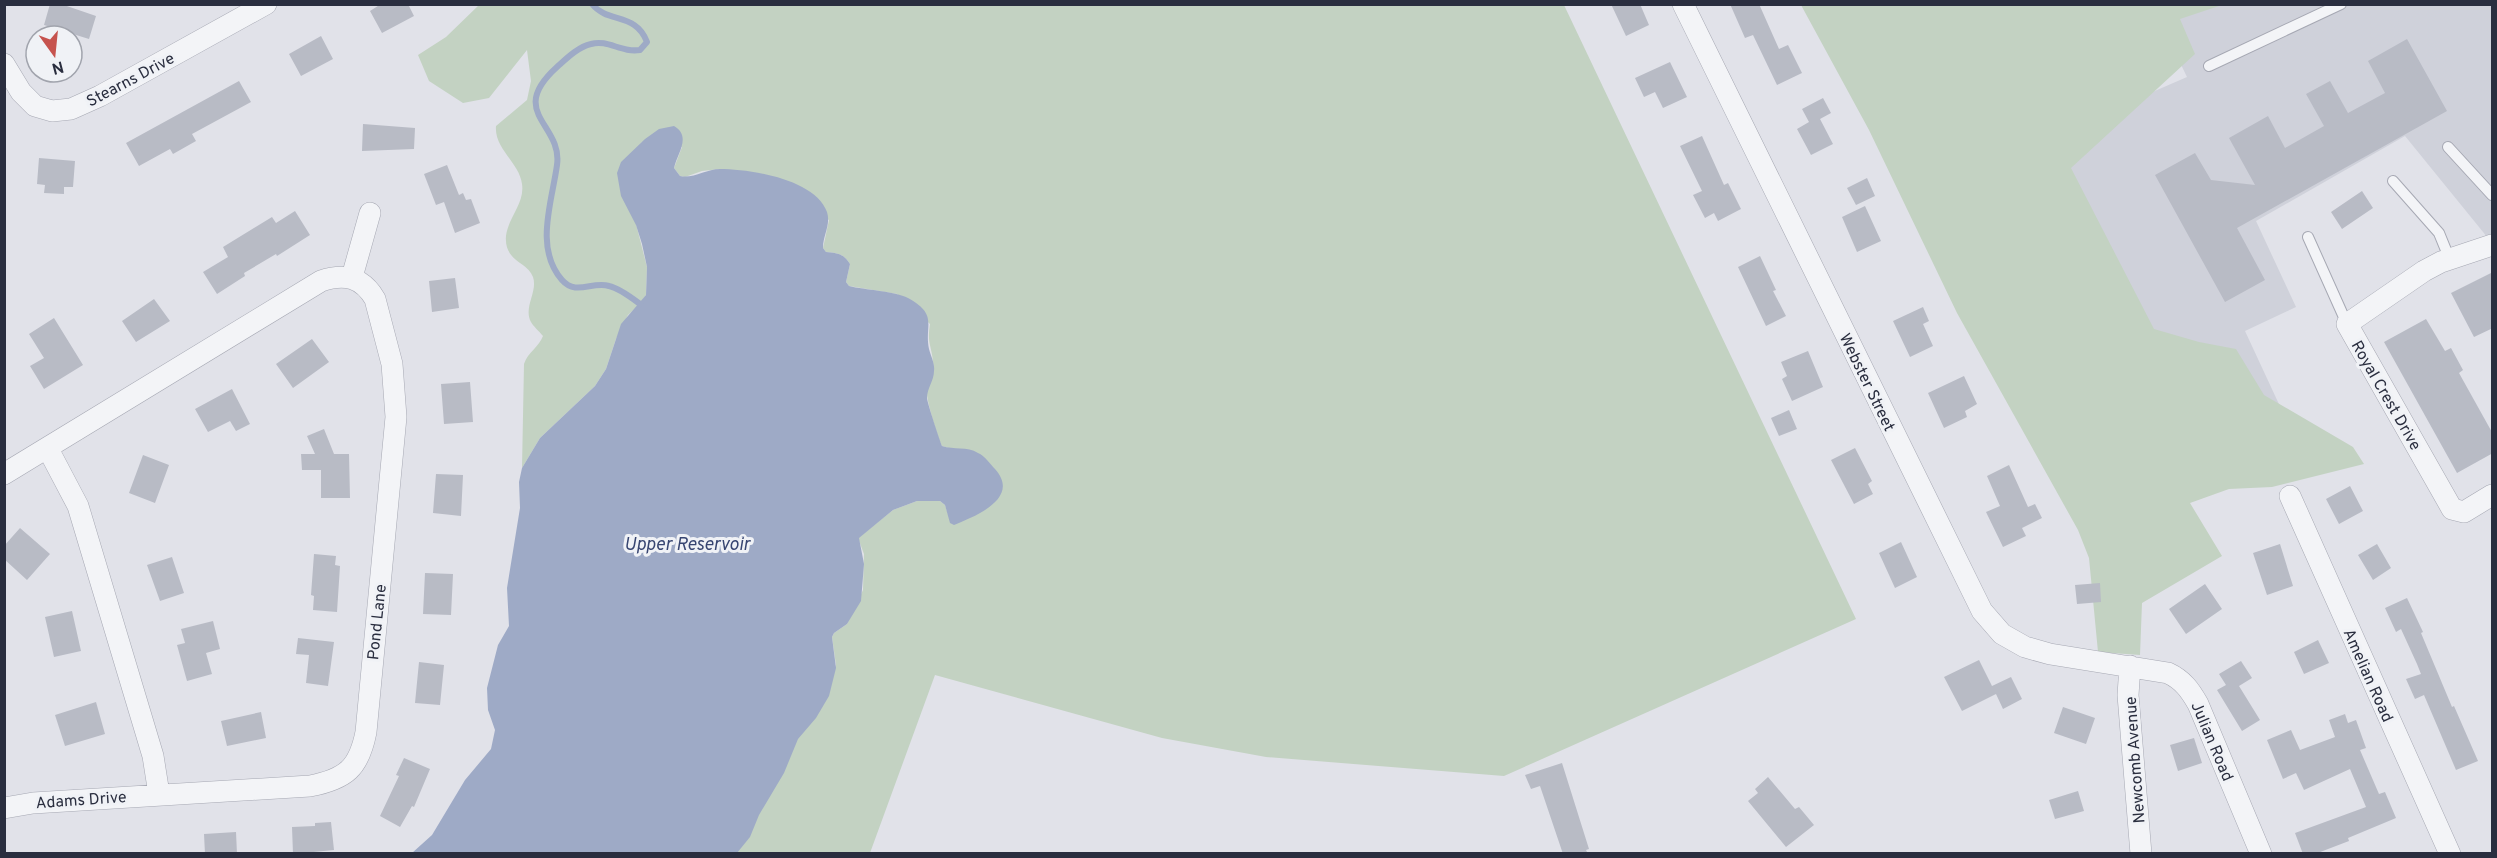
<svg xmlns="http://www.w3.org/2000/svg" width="2497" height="858" font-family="Overpass,sans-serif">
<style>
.built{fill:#cfd1da}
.green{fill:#c3d2c2}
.water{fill:#9eaac6}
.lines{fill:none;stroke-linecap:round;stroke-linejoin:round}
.stream{stroke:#9eaac6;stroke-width:6}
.building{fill:#b8bbc5}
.lane-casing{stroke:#a6a8b3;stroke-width:12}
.street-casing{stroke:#a6a8b3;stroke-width:22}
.lane{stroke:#f3f4f7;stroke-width:10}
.street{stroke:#f3f4f7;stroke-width:21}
.labels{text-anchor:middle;stroke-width:6;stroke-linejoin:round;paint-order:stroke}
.street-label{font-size:16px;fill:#2a2e3f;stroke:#f0f2f6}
.water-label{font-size:18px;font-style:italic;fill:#374571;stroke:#f0f2f6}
</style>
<rect width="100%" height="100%" fill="#e1e2e9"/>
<path class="built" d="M2152 5H2492V243L2405 136 2256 221 2296 307 2245 331 2284 415 2179 464 2030 145 2187 77Z"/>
<path class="green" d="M480 4 1564 5 1856 619 1504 776 1266 757 1162 738 935 675 870 853H731L836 665 832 637 834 633 847 624 863 590 864 554 858 538 893 510 917 501H940L945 505 948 514 990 464C970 443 965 454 942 446 938 439 926 399 927 392 929 382 935 373 933 361 931 344 927 343 930 324L897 294 849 286 846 282 850 264C844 254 838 253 826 252L823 248 829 220 764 175 720 169 702 171 685 177 680 176 674 168 682 147 642 142 638 147 636 224 647 267 646 295 640 304 628 315 616 339 606 369 595 386 540 438 522 468 524 364C528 352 539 347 543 336 539 331 533 326 531 322 523 307 538 292 533 277 527 261 504 262 506 236 508 218 525 203 522 184 519 162 494 149 496 126L527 100 531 81 527 50 489 98 463 103 429 81 418 55 446 37Z
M1801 5H2222L2180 19 2195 54 2071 168 2154 329 2199 342 2236 349 2264 395 2353 447 2364 464 2272 487 2229 489 2190 503 2222 556 2142 603 2140 655 2098 652 2089 558 2078 530 1957 313 1869 130Z"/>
<path class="water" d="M674 126C692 136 677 154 674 168L680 176C693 179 706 169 720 169 750 169 815 179 827 212 831 225 823 235 823 248L826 252C838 253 844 254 850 264L846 282 849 286C865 290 895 291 908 298 939 315 924 325 929 349 931 357 935 363 934 371 934 381 927 388 927 398 927 402 940 441 942 446 954 450 967 446 978 453 985 456 990 464 995 469 1021 498 976 516 954 525L950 523 945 505 940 501H917L893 510 859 538 864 564 861 601 847 624 834 633 832 637 836 668 829 696 816 718 798 739 784 773 759 815 750 837 737 853H412L432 835 465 780 491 749 495 730 488 710 487 688 498 645 509 626 507 588 520 508 519 482 522 468 540 438 595 386 606 369 621 324 646 295 647 267 642 244 636 225 621 196 617 173 621 162 645 139 659 129Z"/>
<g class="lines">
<path class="stream" d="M592 4C608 24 636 12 647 42L640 50C621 53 608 39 591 44 578 47 567 58 557 67 506 113 563 124 557 165 552 202 534 248 562 280 576 296 592 281 609 286 619 288 632 298 640 304"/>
</g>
<path class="building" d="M50 4H61L96 16 89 39 44 25Z
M381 4H408L414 16 382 33 370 11Z
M1611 4H1640L1649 25 1626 36Z
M1730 4H1759L1779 49 1788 45 1802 73 1777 85 1753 35 1745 38Z
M321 36 333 59 301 76 289 54Z
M2407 39 2447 111 2237 228 2265 280 2225 302 2155 175 2195 153 2211 180 2255 185 2229 138 2268 116 2285 148 2324 126 2306 94 2330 81 2348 113 2385 93 2368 61Z
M1670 62 1687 97 1663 108 1655 92 1644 97 1635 78Z
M239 81 251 102 192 134 196 141 173 154 170 149 139 166 126 143Z
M1823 98 1831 113 1820 119 1833 144 1811 155 1797 129 1809 122 1802 109Z
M363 124 415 128 414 149 362 151Z
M1702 136 1724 185 1728 183 1741 209 1718 221 1714 213 1705 218 1693 195 1702 191 1680 146Z
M39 158 75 161 73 187H64V194L44 193 45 185 37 184Z
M447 165 459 195 463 193 466 200 471 199 480 223 455 233 444 202 436 205 424 174Z
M1867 178 1875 196 1856 205 1847 188Z
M2362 191 2373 208 2342 229 2331 212Z
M1865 206 1881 241 1857 252 1842 217Z
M295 211 310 235 277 256 276 254 244 273 245 276 217 294 203 272 228 257 223 247 272 217 276 223Z
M1760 256 1776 290 1773 291 1786 316 1766 326 1738 267Z
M2493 272V328L2474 337 2451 293Z
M455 278 459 308 432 312 429 281Z
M154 299 170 321 136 342 122 321Z
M1923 307 1929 321 1923 324 1933 346 1910 357 1893 321Z
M54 318 83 365 44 389 30 366 44 358 29 334Z
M2426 319 2445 351 2451 348 2463 370 2459 373 2493 434V453L2457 473 2384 342Z
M312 339 329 362 293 388 276 364Z
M1808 351 1823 387 1792 401 1782 379 1787 376 1781 362Z
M1964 376 1977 404 1965 411 1967 417 1944 428 1928 393Z
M470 382 473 422 444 424 441 384Z
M232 389 250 424 236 431 230 421 208 432 195 409Z
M1789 410 1797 429 1779 436 1771 418Z
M324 429 334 454H349L350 498H321V470H302L301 454H315L307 436Z
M1855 448 1872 481 1868 484 1873 494 1854 504 1831 460Z
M143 455 169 465 155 503 129 493Z
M2009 465 2028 507 2035 504 2042 518 2022 528 2026 536 2003 547 1986 512 2000 506 1987 476Z
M436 474 463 475 461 516 433 513Z
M2350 486 2363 511 2339 524 2326 499Z
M20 528 50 554 27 580 4 559V546Z
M1901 542 1917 577 1895 588 1879 553Z
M2280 544 2293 586 2267 595 2253 553Z
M2377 544 2391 568 2373 580 2358 555Z
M314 554 336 556 335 565 340 566 337 612 313 610 314 596 311 595Z
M172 557 184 593 160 601 147 565Z
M425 573 453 574 451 615 423 614Z
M2100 583 2101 602 2077 604 2075 585Z
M2205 584 2222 609 2186 634 2169 609Z
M2407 598 2423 632 2421 633 2452 707 2454 706 2478 761 2456 770 2424 695 2415 699 2406 679 2421 674 2417 664 2401 629 2396 632 2385 608Z
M72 611 81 651 54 657 45 617Z
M213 621 220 649 206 653 212 674 187 681 177 645 185 643 181 629Z
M298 638 334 642 328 686 306 683 309 655 296 654Z
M2318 640 2329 663 2304 674 2294 652Z
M1979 660 1992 686 2011 677 2022 699 2003 709 1996 694 1962 711 1944 677Z
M2241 661 2252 678 2239 686 2260 720 2242 731 2217 690 2226 685 2219 674Z
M419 662 444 665 440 705 415 703Z
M96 702 105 734 65 746 55 715Z
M2063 707 2095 718 2086 744 2054 733Z
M261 712 266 738 227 746 221 721Z
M2345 714 2348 723 2356 720 2366 748 2360 750 2379 794 2385 792 2396 818 2348 838 2349 841 2315 854H2303L2295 833 2366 807 2350 769 2304 790 2296 773 2283 779 2267 740 2291 730 2300 750 2335 737 2329 720Z
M2194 738 2202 763 2178 771 2170 745Z
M404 758 430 769 414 807 412 806 400 827 380 816 399 776 396 775Z
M1562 763 1589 849 1586 850 1588 854H1563L1540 786 1531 789 1525 775Z
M1768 777 1795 809 1799 807 1814 825 1786 847 1748 801 1758 793 1755 789Z
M2078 791 2084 811 2055 819 2049 800Z
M331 822 334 850 293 854 292 827 315 826V823Z
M236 832 237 854H205L204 834Z"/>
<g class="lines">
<g class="lane-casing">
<path id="lane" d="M2209 66 2341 4
M2448 147 2492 195
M2393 181 2439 233 2450 260
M2308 237 2347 324"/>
</g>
<g class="street-casing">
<path id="street" d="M1683 4 1982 611 2002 634 2025 647 2050 654 2168 673C2183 680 2190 690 2198 704L2261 854
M4 64 21 92 35 106 52 111 71 109 100 96 266 4
M2492 245 2441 262 2424 271 2347 324 2452 509 2464 512 2492 495
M352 277 370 213
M48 449 78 506 153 756 159 794
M4 474 321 281C345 273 362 277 375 299L392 364 396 417 366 732C359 768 346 779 310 786L33 803 4 808
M2290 496 2450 854
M2130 666 2128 695 2141 854"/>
</g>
<use href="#lane" class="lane"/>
<use href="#street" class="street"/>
</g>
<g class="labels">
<g class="street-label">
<text transform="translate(130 79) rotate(-28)" y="6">Stearns Drive</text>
<text transform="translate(1868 382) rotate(64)" y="6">Webster Street</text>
<text transform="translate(2387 395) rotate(60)" y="6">Royal Crest Drive</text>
<text transform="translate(376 622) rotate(-84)" y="6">Pond Lane</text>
<text transform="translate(2369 675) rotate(66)" y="6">Amelian Road</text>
<text transform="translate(2213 741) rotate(67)" y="6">Julian Road</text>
<text transform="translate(2134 760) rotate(-94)" y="6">Newcomb Avenue</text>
<text transform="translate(81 799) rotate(-4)" y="6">Adams Drive</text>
</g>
<g class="water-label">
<text x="687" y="550">Upper Reservoir</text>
</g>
</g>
<rect width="2497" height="858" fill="none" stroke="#2a2e3f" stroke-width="12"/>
<g transform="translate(54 54) rotate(165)"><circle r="28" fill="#f0f2f6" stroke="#a1a4ad" stroke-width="1.5"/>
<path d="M0-4.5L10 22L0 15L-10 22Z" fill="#c6534e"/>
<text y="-9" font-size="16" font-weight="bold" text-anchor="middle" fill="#2a2e3f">N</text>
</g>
</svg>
